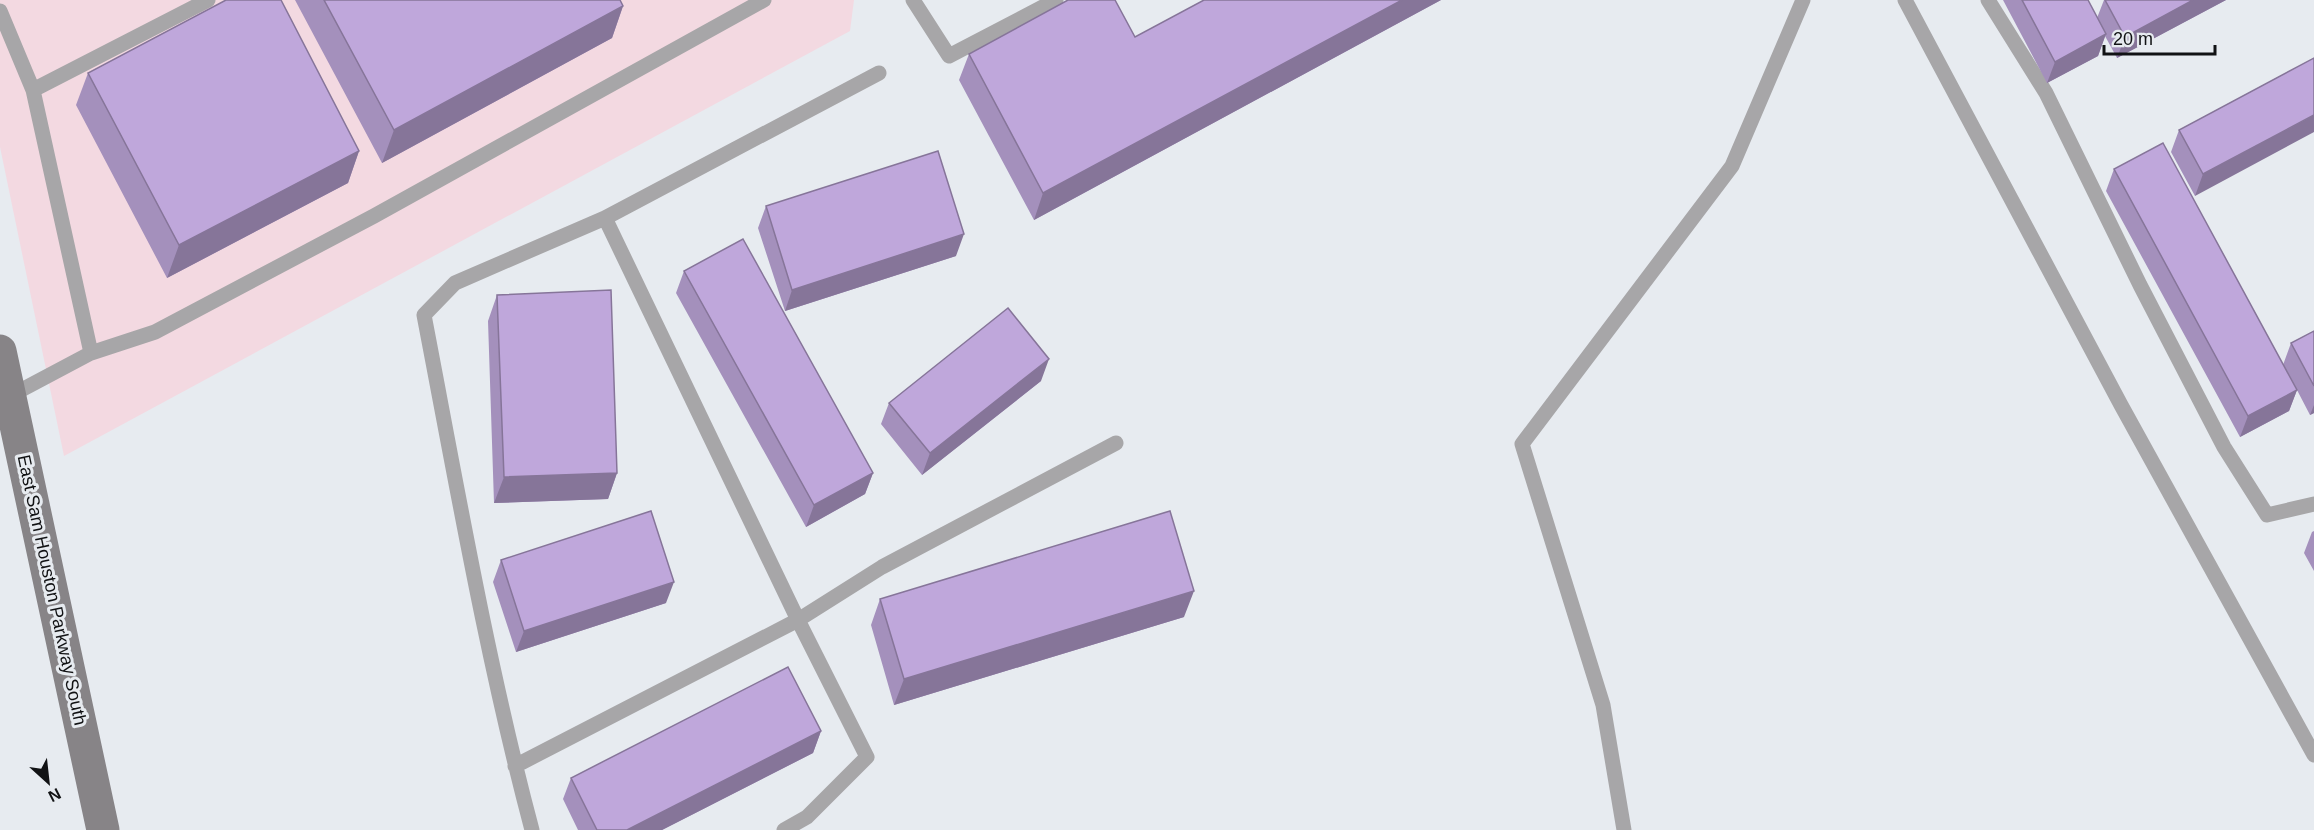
<svg xmlns="http://www.w3.org/2000/svg" width="2314" height="830" font-family="Helvetica,sans-serif">
<style>
.commercial{fill:#f3d9e1}
.lines{fill:none;stroke-linecap:round;stroke-linejoin:round}
.service{stroke:#a7a6a8;stroke-width:15}
.secondary{stroke:#878487;stroke-width:33}
.wall{fill:#a490bc}
.shaded-wall{fill:#867599}
.building{fill:#bfa7db;stroke:#867599;stroke-width:1.5}
.labels{text-anchor:middle;stroke-width:6;stroke-linejoin:round;paint-order:stroke}
.street-label{font-size:18px;fill:#111214;stroke:#e7ebf0}
</style>
<rect width="100%" height="100%" fill="#e7ebf0"/>
<path class="commercial" d="M0 0H854L850 31 64 456 0 147Z"/>
<g class="lines">
<path class="service" d="M913 0 949 56 1056 0
M1905 0 2121 405 2314 755
M1988 0 2046 93 2140 285 2224 447 2267 515 2314 504
M0 11 33 90 91 353
M33 90 208 0
M605 218 798 620 867 757 807 817 784 830
M10 396 91 353 155 332 374 216 764 0
M515 766 798 620 882 567 1116 443
M532 830C487 661 457 487 424 315L455 283 605 218 879 73
M1624 830 1603 705 1522 444 1732 166 1803 0"/>
<path class="secondary" d="M0 351 103 830"/>
</g>
<path class="wall" d="M295 0H620L623 6 612 38 382 163Z
M1204 0H1441L1034 220 959 80 969 54 1135 37Z
M2003 0H2088L2097 18 2104 0H2226L2117 58 2105 36 2098 56 2047 83Z
M2314 58 2195 196 2171 152 2179 130Z
M88 73 359 151 348 183 167 278 76 105Z
M2114 169 2283 365 2291 343 2314 331V413L2310 415 2297 390 2289 411 2240 437 2106 191Z
M766 206 956 256 785 311 758 228Z
M684 271 873 473 865 494 806 527 676 293Z
M497 295 617 473 608 499 494 503 488 321Z
M1041 381 922 475 881 424 889 403Z
M2314 531V571L2304 553 2312 532Z
M501 560 666 603 516 652 493 582Z
M880 599 1184 617 894 705 871 625Z
M821 731 813 753 662 830H578L563 799 571 778Z"/>
<path class="shaded-wall" d="M1402 0H1441L1034 220 1043 193Z
M2193 0H2226L2117 58 2125 37Z
M623 6 612 38 382 163 394 130Z
M2106 34 2098 56 2047 83 2055 62Z
M2314 115V132L2195 196 2203 174Z
M359 151 348 183 167 278 179 245Z
M964 234 956 256 785 311 792 290Z
M1049 359 1041 381 922 475 930 453Z
M2297 390 2289 411 2240 437 2248 416Z
M2314 405V413L2310 415Z
M617 473 608 499 494 503 504 477Z
M873 473 865 494 806 527 814 505Z
M674 582 666 603 516 652 524 631Z
M1194 591 1184 617 894 705 904 679Z
M821 731 813 753 662 830H627Z"/>
<path class="building" d="M226 0H281L359 151 179 245 88 73Z
M324 0H620L623 6 394 130Z
M1068 0H1115L1135 37 1204 0H1402L1043 193 969 54Z
M2022 0H2088L2106 34 2055 62Z
M2105 0H2193L2125 37Z
M2314 58V115L2203 174 2179 130Z
M2163 143 2297 390 2248 416 2114 169Z
M938 151 964 234 792 290 766 206Z
M743 239 873 473 814 505 684 271Z
M611 290 617 473 504 477 497 295Z
M1008 308 1049 359 930 453 889 403Z
M2314 331V386L2291 343Z
M651 511 674 582 524 631 501 560Z
M1170 511 1194 591 904 679 880 599Z
M788 667 821 731 627 830H597L571 778Z"/>
<g class="labels">
<g class="street-label">
<text transform="translate(52 590) rotate(78)" y="6">East Sam Houston Parkway South</text>
</g>
</g>
<g transform="translate(48 782) rotate(153)" stroke="#e7ebf0" stroke-width="4.5" paint-order="stroke">
<path d="M0-4.5L10 22L0 15L-10 22Z" fill="#111214"/>
<text y="-9" font-size="16" font-weight="bold" text-anchor="middle" fill="#111214">N</text>
</g>
<path d="M2104 45v9h111v-9" fill="none" stroke="#111214" stroke-width="3"/>
<text x="2113" y="45" font-size="18" fill="#111214" stroke="#e7ebf0" stroke-width="4.5" paint-order="stroke">20 m</text>
</svg>
